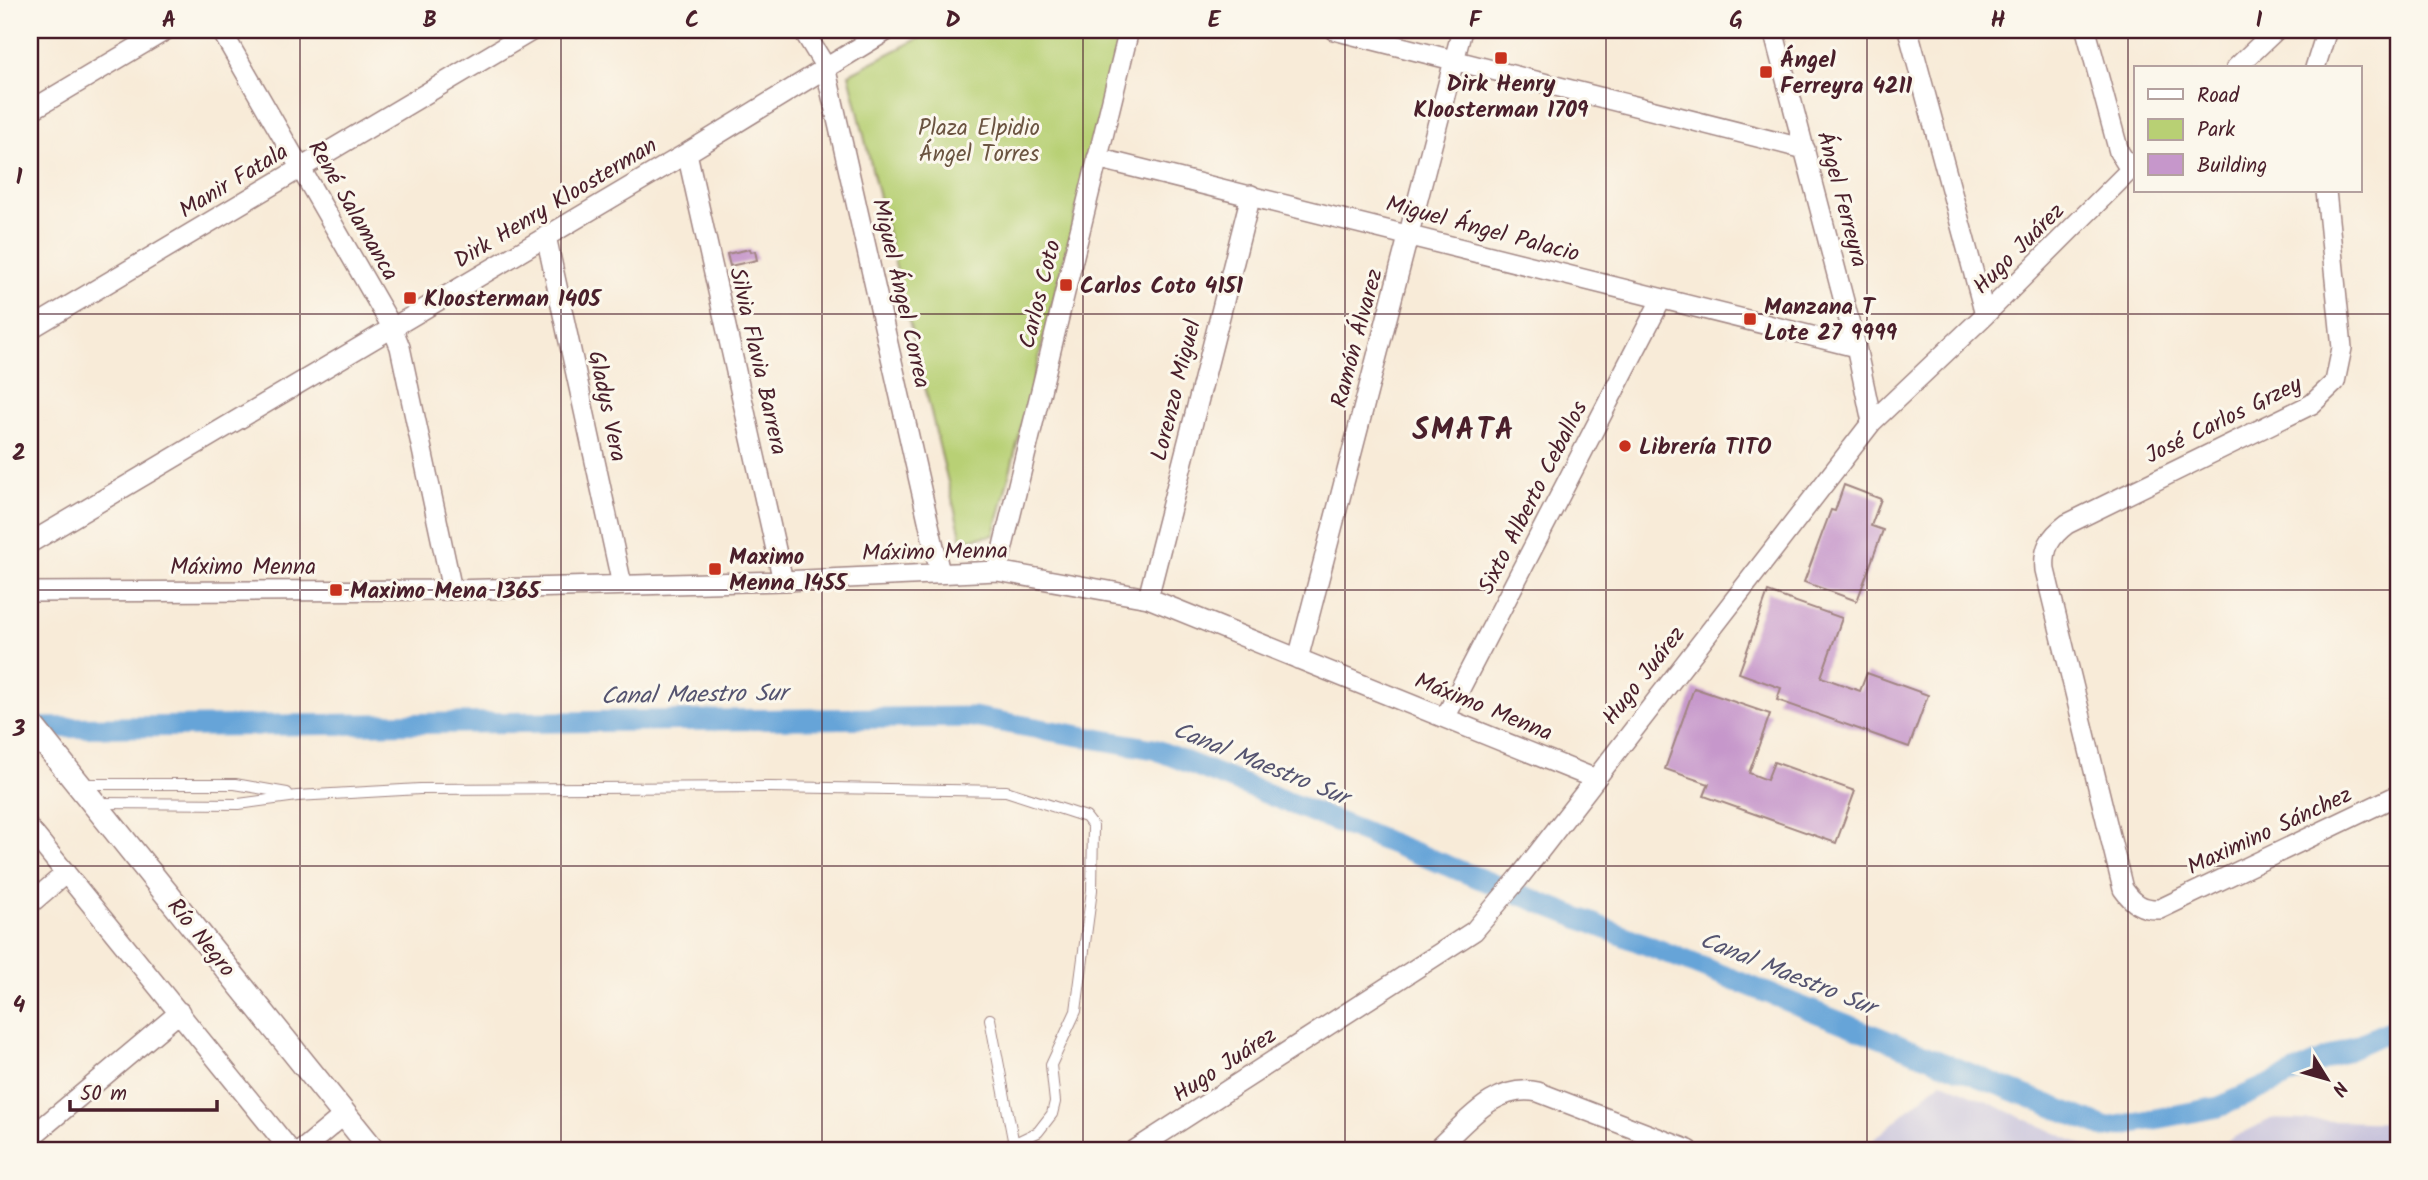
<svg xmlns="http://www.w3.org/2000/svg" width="2428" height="1180" font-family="Kalam,sans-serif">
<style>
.industrial{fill:#c5c0da}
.green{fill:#b8d074;stroke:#817850;stroke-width:2}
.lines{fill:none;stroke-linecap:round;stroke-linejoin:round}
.canal{stroke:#66a4d8;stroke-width:21}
.building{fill:#c697cb}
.service-casing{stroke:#a18582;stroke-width:12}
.minor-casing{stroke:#a18582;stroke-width:22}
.tertiary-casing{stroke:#a18582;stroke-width:27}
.service{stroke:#fff;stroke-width:10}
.minor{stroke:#fff;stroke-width:19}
.tertiary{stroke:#fff;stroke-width:24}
.grid{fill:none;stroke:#4a1f2b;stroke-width:2;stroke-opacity:0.55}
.poi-dot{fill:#c8321e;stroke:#fbf7ec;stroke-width:2.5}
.labels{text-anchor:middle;stroke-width:6;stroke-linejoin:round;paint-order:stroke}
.poi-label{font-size:23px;font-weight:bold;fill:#4a1f2b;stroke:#fbf7ec;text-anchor:start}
.park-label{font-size:23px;fill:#6b5441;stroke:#fbf7ec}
.street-label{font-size:23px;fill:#4a1f2b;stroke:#fbf7ec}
.water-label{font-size:24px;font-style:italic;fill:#555470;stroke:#fbf7ec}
.district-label{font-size:30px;font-weight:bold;letter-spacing:2px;fill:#4a1f2b;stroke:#fbf7ec}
.neatline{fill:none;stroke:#4a1f2b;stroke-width:2.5}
.grid-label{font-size:23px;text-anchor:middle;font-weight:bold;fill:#4a1f2b}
</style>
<rect width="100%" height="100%" fill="#fbf7ec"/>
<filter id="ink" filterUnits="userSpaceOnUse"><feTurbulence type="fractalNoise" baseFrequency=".0143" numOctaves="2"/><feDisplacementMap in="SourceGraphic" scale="14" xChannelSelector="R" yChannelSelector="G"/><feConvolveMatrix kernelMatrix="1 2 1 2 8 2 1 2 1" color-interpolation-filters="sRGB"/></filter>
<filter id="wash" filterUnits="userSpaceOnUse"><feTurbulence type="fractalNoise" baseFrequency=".00686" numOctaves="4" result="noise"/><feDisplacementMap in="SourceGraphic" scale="28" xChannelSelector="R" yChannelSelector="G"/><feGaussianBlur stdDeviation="1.57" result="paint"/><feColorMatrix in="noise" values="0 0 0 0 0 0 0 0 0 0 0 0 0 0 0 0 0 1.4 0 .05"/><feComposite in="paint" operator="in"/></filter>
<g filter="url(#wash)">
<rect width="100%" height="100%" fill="#f8ebd8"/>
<path class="industrial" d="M1941 1081 2094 1150H1862Z
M2271 1119 2398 1123V1150H2208Z"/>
<path class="green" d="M935 30H1122L994 535 962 540 849 74Z"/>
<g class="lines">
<path class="canal" d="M30 728 973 717 1154 749 2107 1128 2219 1107 2398 1027"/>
</g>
<g id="blocks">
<path class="building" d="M750 249 751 252 755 251 757 260 730 266 727 254Z
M1844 485 1881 499 1871 526 1883 530 1857 601 1804 582 1831 510 1835 511Z
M1768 592 1842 618 1821 677 1860 691 1867 673 1928 695 1909 747 1777 700 1781 688 1739 673Z
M1694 688 1770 714 1749 773 1767 780 1774 762 1855 791 1836 843 1704 796 1709 784 1665 769Z"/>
</g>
</g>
<g filter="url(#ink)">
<use href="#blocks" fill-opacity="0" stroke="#a18582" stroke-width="2"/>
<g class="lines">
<g class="service-casing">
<path id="service" d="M82 784H235L287 793
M99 803 239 804 297 796 420 789 770 787 1006 791 1086 817 1093 826 1092 890 1076 1011 1051 1065 1055 1102 1052 1114 1038 1132 1013 1144
M990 1019 1015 1150"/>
</g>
<g class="minor-casing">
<path id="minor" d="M221 30 392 327 400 347 452 590
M803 30 825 66 940 573
M1334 30 1805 149
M1773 30 1856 347 1872 422
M1908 30 1985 315
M2086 30 2119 152 2130 169
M2236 68 2276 30
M2315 68 2327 30
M30 111 166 30
M687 153 783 581
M1097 158 1856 347
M2326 191 2342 348 2335 382 2312 404 2067 524C2050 537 2043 548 2045 570L2123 889C2133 903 2142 910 2160 909L2398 795
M546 236 622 585
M30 329 533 30
M30 543 687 153 888 30
M997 571 1129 30
M30 592 452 590 783 581 997 571 1148 598 1593 778
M1148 598 1251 195
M1298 659 1462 30
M1446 716 1661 300
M30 829 290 1150
M30 904 66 873
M30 1138 180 1012
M302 1150 344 1115
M1135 1150 1474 931 1518 879 1872 422 1985 315 2136 164
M1436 1150C1466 1123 1494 1083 1538 1092L1689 1150"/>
</g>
<g class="tertiary-casing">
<path id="tertiary" d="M30 724 373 1150"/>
</g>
<use href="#service" class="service"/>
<use href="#minor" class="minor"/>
<use href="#tertiary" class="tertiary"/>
</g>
</g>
<path class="grid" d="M300 30V1150M561 30V1150M822 30V1150M1083 30V1150M1345 30V1150M1606 30V1150M1867 30V1150M2128 30V1150M30 314H2398M30 590H2398M30 866H2398"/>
<g class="poi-dot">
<rect x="1494" y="51" width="14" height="14" rx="3.5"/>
<rect x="1759" y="65" width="14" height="14" rx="3.5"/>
<rect x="1059" y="278" width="14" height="14" rx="3.5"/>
<rect x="403" y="291" width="14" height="14" rx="3.5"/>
<rect x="1743" y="312" width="14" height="14" rx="3.5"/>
<circle cx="1625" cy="446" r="7"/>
<rect x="708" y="562" width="14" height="14" rx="3.5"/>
<rect x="329" y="583" width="14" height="14" rx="3.5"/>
</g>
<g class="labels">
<g class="poi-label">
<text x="1780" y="67">Ángel<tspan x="1780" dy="26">Ferreyra 4211</tspan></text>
<text x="1501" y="91" text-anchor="middle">Dirk Henry<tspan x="1501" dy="26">Kloosterman 1709</tspan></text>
<text x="1080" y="293">Carlos Coto 4151</text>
<text x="424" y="306">Kloosterman 1405</text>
<text x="1764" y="314">Manzana T<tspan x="1764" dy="26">Lote 27 9999</tspan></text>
<text x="1639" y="454">Librería TITO</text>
<text x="729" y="564">Maximo<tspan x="729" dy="26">Menna 1455</tspan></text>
<text x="350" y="598">Maximo Mena 1365</text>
</g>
<g class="park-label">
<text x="979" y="135">Plaza Elpidio<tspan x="979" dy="26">Ángel Torres</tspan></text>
</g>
<g class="street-label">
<text transform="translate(233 180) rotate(-31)" y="8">Manir Fatala</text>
<text transform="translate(1843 199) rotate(75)" y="8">Ángel Ferreyra</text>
<text transform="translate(555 202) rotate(-31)" y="8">Dirk Henry Kloosterman</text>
<text transform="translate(354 210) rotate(60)" y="8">René Salamanca</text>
<text transform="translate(1483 228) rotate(15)" y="8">Miguel Ángel Palacio</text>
<text transform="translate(2018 248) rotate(-45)" y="8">Hugo Juárez</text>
<text transform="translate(902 293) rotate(77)" y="8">Miguel Ángel Correa</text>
<text transform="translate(1039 294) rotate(-76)" y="8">Carlos Coto</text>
<text transform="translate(1356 338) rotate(-75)" y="8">Ramón Álvarez</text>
<text transform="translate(759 361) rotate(77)" y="8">Silvia Flavia Barrera</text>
<text transform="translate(1175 390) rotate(-76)" y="8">Lorenzo Miguel</text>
<text transform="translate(608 406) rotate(78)" y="8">Gladys Vera</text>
<text transform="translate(2223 419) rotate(-26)" y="8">José Carlos Grzey</text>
<text transform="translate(1532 497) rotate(-63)" y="8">Sixto Alberto Ceballos</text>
<text transform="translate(935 551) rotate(-1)" y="8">Máximo Menna</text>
<text x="243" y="574">Máximo Menna</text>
<text transform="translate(1643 675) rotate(-52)" y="8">Hugo Juárez</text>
<text transform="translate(1484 706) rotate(22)" y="8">Máximo Menna</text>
<text transform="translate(2269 830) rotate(-25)" y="8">Maximino Sánchez</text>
<text transform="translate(202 937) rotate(51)" y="8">Río Negro</text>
<text transform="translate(1224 1064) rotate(-33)" y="8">Hugo Juárez</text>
</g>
<g class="water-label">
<text transform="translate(694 694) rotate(-1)" y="8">Canal Maestro Sur</text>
<text transform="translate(1261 763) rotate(22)" y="8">Canal Maestro Sur</text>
<text transform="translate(1788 973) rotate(22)" y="8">Canal Maestro Sur</text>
</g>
<g class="district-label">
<text x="1464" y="439">SMATA</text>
</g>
</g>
<rect width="2428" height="1180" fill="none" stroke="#fbf7ec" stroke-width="77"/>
<rect x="2134" y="66" width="228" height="126" fill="#fbf7ec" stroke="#b4a19f" stroke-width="2"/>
<rect x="2148" y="89" width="35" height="10" fill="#ffffff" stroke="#b4a19f" stroke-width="2"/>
<text x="2197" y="102" font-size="21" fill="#4a1f2b">Road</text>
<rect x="2148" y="119" width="35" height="21" fill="#b8d074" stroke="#b4a19f" stroke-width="2"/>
<text x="2197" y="136" font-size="21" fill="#4a1f2b">Park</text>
<rect x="2148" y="154" width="35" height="21" fill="#c697cb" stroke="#b4a19f" stroke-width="2"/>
<text x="2197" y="172" font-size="21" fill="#4a1f2b">Building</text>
<g transform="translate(2327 1079) rotate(127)" stroke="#fbf7ec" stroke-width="5" paint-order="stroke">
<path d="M0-5L12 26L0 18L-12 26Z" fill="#4a1f2b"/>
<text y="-10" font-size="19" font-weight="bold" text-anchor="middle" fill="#4a1f2b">N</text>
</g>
<path d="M70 1100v10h147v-10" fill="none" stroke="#4a1f2b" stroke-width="3.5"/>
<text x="80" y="1100" font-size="21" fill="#4a1f2b" stroke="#fbf7ec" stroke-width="5" paint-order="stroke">50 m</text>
<rect x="38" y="38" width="2352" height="1104" class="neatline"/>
<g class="grid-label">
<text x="169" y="27">A</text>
<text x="430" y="27">B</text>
<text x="692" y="27">C</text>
<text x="953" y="27">D</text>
<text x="1214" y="27">E</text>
<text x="1475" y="27">F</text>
<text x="1736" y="27">G</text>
<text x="1998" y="27">H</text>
<text x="2259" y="27">I</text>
<text x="19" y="184">1</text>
<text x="19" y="460">2</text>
<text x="19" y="736">3</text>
<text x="19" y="1012">4</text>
</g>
</svg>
